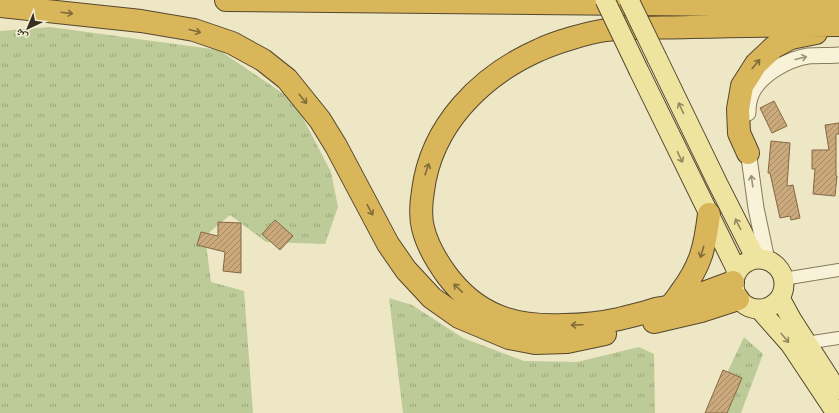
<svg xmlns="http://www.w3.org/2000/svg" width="839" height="413" font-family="'Playfair Display','Noto Naskh Arabic',serif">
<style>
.grass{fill:url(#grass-tufts)}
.building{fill:url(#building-hatch);stroke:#856842}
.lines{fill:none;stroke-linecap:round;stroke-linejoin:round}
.minor-casing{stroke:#877a5c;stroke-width:14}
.tertiary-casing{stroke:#877a5c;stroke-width:17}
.primary-casing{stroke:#554730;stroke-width:21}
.motorway-casing{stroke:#554730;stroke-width:24}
.minor{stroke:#f8f3d8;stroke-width:12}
.tertiary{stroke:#f8f3d8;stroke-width:15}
.primary{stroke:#eee39f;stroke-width:19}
.motorway{stroke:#d9b659;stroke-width:22}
.primary-bridge-casing{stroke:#554730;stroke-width:21;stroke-linecap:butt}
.primary-bridge{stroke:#eee39f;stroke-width:19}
.oneway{stroke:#806c39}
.oneway2{stroke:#98917c}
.oneway3{stroke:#93895f}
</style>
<defs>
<pattern id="grass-tufts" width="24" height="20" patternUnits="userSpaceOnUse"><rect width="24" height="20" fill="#bdcb99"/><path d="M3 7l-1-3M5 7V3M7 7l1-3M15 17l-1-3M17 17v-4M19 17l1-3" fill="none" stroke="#9ba57c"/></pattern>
<pattern id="building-hatch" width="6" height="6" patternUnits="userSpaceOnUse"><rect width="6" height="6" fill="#caa97c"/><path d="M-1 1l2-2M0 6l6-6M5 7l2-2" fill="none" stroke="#a58a65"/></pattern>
</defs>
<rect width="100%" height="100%" fill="#ede7c5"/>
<path class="grass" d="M50 27 219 50 294 101 331 172 338 207 325 244 266 242 230 215 205 236 211 282 244 291 253 413H0V31Z
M389 298 412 305 463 338 524 361 577 362 639 347 654 354 655 413H403Z
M744 337 763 354 741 413H708Z"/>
<path class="building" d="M774 101 787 126 772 133 760 108Z
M839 123V134H836V176H837L835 196 813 194 815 169H812V150H829L825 125Z
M771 141 790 143 787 186 793 185 800 218 791 220 790 216 780 218 770 173H768Z
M275 220 293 236 280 250 262 234Z
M218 222 241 223V273L223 271 225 252 197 245 201 232 218 236Z
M723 370 742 378 727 413H705Z"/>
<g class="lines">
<g class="minor-casing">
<path id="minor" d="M783 279 839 270
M806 343 839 338"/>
</g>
<g class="tertiary-casing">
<path id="tertiary" d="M748 113C748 107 749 100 751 95 759 75 788 59 808 56 818 55 829 56 839 55
M747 143 756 208 767 260"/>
</g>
<g class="primary-casing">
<path id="primary" d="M657 58 718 184 756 259
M639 71 737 271
M734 284a25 25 0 1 1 50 0a25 25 0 1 1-50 0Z
M780 298 792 320 837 390
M759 309 790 344 836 413"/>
</g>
<g class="motorway-casing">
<path id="motorway" d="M226 0 839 6
M0 6 141 21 194 30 232 43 263 60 287 79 320 120 336 146 388 244 406 270 432 298 459 317 509 338 535 343 567 342 605 334
M748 153 739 133 738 109 742 86 756 64 774 47 791 38 816 33
M709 214C705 247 701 265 681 292 678 296 674 303 669 306 665 308 660 308 656 309 644 313 631 316 619 319 601 323 583 325 564 325 514 327 477 316 446 274 436 260 427 245 423 228 420 216 421 203 423 191 431 126 480 76 539 50 556 42 587 33 606 30 633 27 662 28 690 27 739 26 789 25 839 25
M671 305 733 282
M654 322 701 311 738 299"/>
</g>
<use href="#minor" class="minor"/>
<use href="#tertiary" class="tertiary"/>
<use href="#primary" class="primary"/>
<use href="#motorway" class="motorway"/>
<g class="primary-bridge-casing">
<path id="primary-bridge" d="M605 0 639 71
M629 0 657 58"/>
</g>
<use href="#primary-bridge" class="primary-bridge"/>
</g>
<defs><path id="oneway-shaft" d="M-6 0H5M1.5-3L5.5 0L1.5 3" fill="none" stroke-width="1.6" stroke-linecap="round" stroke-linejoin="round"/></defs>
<g class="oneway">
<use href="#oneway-shaft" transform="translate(67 13) rotate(7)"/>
<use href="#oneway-shaft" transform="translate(195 31) rotate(15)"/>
<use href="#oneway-shaft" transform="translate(756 64) rotate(-50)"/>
<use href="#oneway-shaft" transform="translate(303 99) rotate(51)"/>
<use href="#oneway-shaft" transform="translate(427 169) rotate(-71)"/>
<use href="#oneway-shaft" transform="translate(370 210) rotate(62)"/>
<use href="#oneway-shaft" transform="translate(702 252) rotate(107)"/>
<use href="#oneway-shaft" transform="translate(458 288) rotate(-136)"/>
<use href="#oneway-shaft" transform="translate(577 325) rotate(178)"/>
</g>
<g class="oneway2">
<use href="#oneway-shaft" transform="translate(801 58) rotate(-14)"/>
<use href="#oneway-shaft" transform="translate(752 181) rotate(-98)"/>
</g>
<g class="oneway3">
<use href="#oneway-shaft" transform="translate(681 108) rotate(-115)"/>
<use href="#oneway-shaft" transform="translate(680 157) rotate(64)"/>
<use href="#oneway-shaft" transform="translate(738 224) rotate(-117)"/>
<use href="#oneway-shaft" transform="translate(785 338) rotate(50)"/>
</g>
<g transform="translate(28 28) rotate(224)" stroke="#f4f0d5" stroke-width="3" paint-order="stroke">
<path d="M0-3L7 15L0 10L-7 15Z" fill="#382f1f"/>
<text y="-6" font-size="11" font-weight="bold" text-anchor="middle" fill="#382f1f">ش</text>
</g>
</svg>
